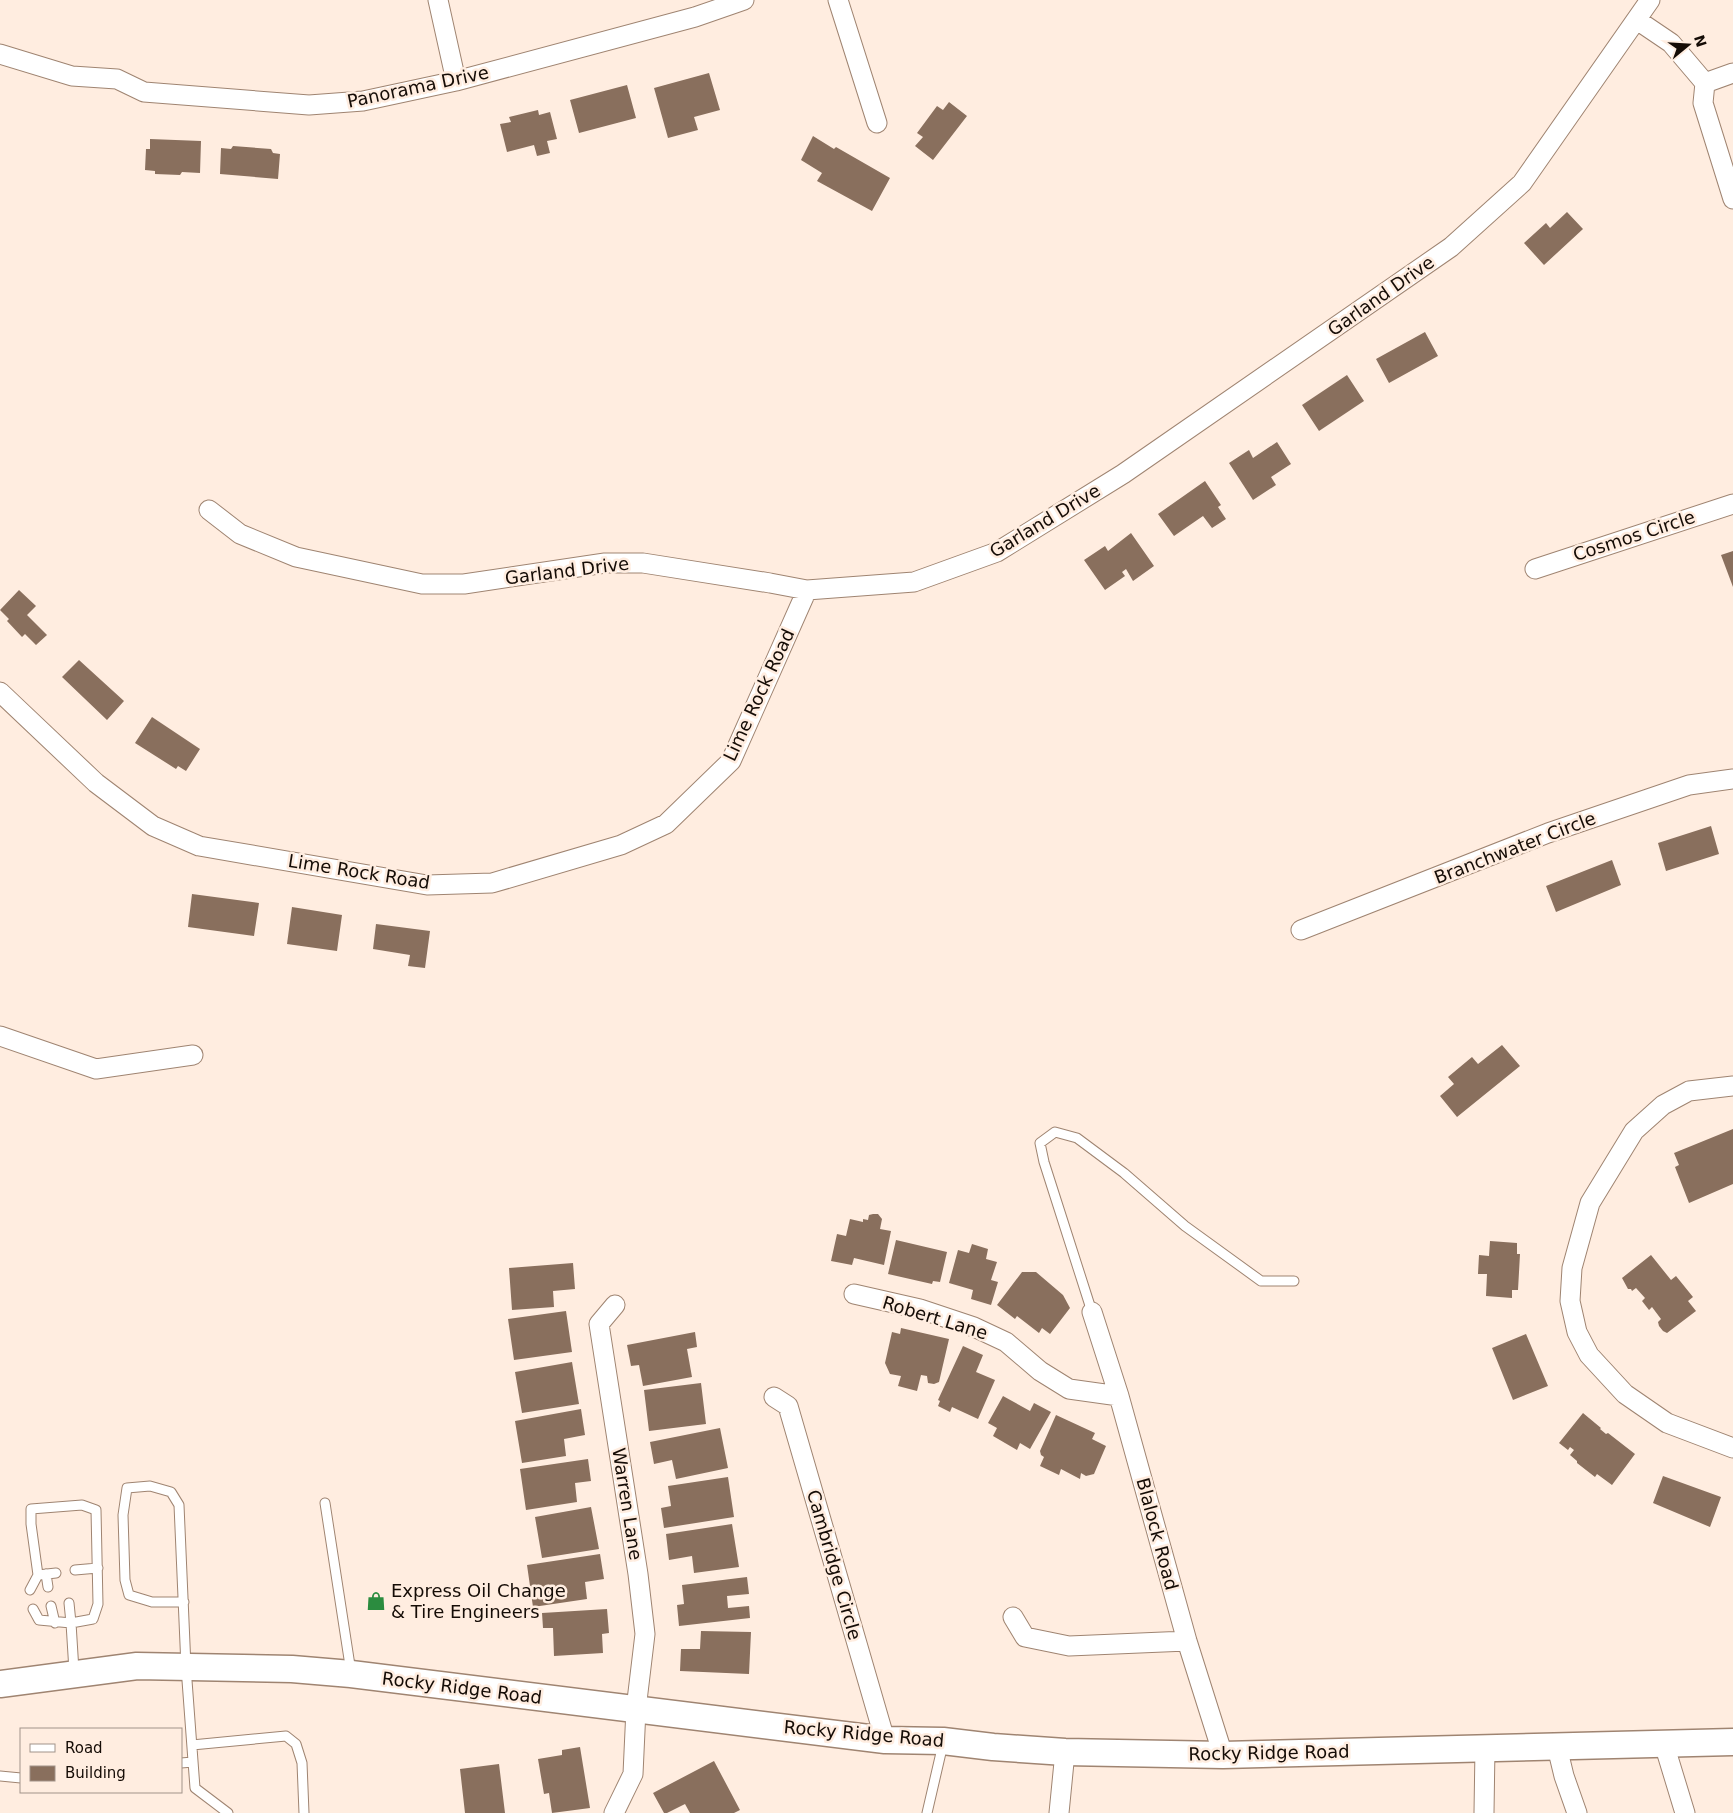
<svg xmlns="http://www.w3.org/2000/svg" width="1733" height="1813" font-family="'DejaVu Sans',sans-serif">
<style>
.building{fill:#896f5d}
.lines{fill:none;stroke-linecap:round;stroke-linejoin:round}
.lane-casing{stroke:#9f8471;stroke-width:11}
.street-casing{stroke:#9f8471;stroke-width:21}
.secondary-casing{stroke:#9f8471;stroke-width:29}
.lane{stroke:#fff;stroke-width:9}
.street{stroke:#fff;stroke-width:19}
.secondary{stroke:#fff;stroke-width:26}
.labels{text-anchor:middle;stroke-width:5;stroke-linejoin:round;paint-order:stroke}
.street-label{font-size:18px;fill:#150c06;stroke:#ffede0}
.poi-label{font-size:18px;fill:#150c06;stroke:#ffede0;text-anchor:start}
</style>
<rect width="100%" height="100%" fill="#ffede0"/>
<path class="building" d="M709 73 720 110 694 117 698 130 668 138 654 88Z
M627 85 636 118 579 133 570 100Z
M949 102 967 116 933 160 915 146 923 137 917 133 937 106 943 110Z
M538 110 539 115 550 112 557 139 547 141 550 153 537 156 534 145 507 152 500 124 511 122 509 117Z
M813 136 834 149 836 147 890 178 872 211 817 181 822 173 801 160Z
M150 139 201 141 200 173 182 172 180 175 155 174V171L145 170 146 149H150Z
M233 146 271 149 273 153 280 154 278 179 220 174 221 148 231 149Z
M1567 212 1583 229 1544 265 1524 243 1546 223 1550 228Z
M1425 332 1438 356 1389 383 1376 359Z
M1347 375 1364 401 1319 431 1302 405Z
M1277 442 1291 464 1271 477 1276 485 1253 500 1229 463 1249 450 1253 458Z
M1205 481 1221 505 1218 507 1226 519 1212 528 1203 516 1174 536 1158 514Z
M1131 533 1154 566 1133 581 1126 569 1122 572 1125 576 1105 590 1084 560 1105 546 1108 551Z
M1733 551V587L1721 555Z
M19 590 36 606 27 615 47 635 36 645 25 634 22 637 7 621 9 619 0 610Z
M79 660 124 701 107 720 62 677Z
M152 717 200 749 186 771 178 766 176 769 135 743Z
M1711 826 1719 854 1666 871 1658 843Z
M1612 860 1621 885 1556 912 1546 886Z
M192 894 259 903 254 936 188 927Z
M292 907 342 915 337 951 287 944Z
M376 924 430 931 425 968 408 966 410 955 373 949Z
M1502 1045 1520 1066 1457 1117 1440 1096 1454 1084 1448 1077 1472 1057 1478 1064Z
M1733 1129V1184L1689 1203 1675 1167 1679 1165 1674 1153Z
M873 1214H878L882 1219 880 1229 891 1231 884 1265 854 1258 852 1265 831 1261 837 1234 846 1236 850 1219 863 1222V1219L868 1220 869 1215Z
M896 1240 947 1252 940 1282 933 1281 932 1284 888 1274Z
M1490 1241 1517 1243V1254H1520L1518 1290H1512V1298L1486 1296 1487 1274H1478L1479 1255 1489 1256Z
M972 1244 988 1249 986 1259 997 1262 991 1280 998 1282 991 1305 971 1299 973 1290 949 1283 958 1250 969 1253Z
M1651 1255 1671 1280 1676 1276 1693 1297 1688 1301 1696 1311 1667 1333 1663 1331 1659 1326 1658 1322 1661 1319 1652 1307 1649 1310 1642 1301 1645 1298 1636 1288 1632 1291 1631 1289H1628L1622 1278Z
M573 1263 575 1289 553 1291 554 1307 512 1310 509 1268Z
M1022 1272H1036L1063 1295 1070 1308 1050 1334 1042 1328 1039 1333 1017 1316 1015 1319 997 1305Z
M566 1311 572 1352 514 1360 508 1319Z
M901 1328 949 1339 939 1382 934 1384 928 1383 927 1376 921 1375 917 1391 898 1386 901 1376 890 1374 885 1363 892 1332 900 1334Z
M695 1332 697 1347 687 1349 692 1377 643 1386 639 1365 631 1366 627 1345Z
M1526 1334 1548 1386 1513 1400 1492 1348Z
M963 1346 983 1355 976 1372 995 1380 978 1419 952 1407 950 1412 938 1406 940 1401 938 1400Z
M572 1362 579 1404 522 1413 515 1372Z
M701 1383 706 1424 649 1431 644 1390Z
M1003 1396 1030 1411 1034 1403 1051 1412 1030 1449 1020 1443 1017 1450 993 1436 997 1428 988 1423Z
M581 1409 585 1435 564 1439 566 1456 522 1463 515 1421Z
M1583 1413 1601 1428 1600 1429 1606 1434 1608 1433 1635 1454 1612 1485 1597 1474 1595 1477 1577 1463V1461L1570 1455 1574 1450 1570 1447 1568 1450 1559 1443Z
M1056 1415 1095 1433 1092 1439 1106 1446 1094 1474 1086 1476 1081 1473 1080 1479 1061 1469 1059 1475 1040 1466 1044 1457 1041 1455 1040 1451Z
M720 1428 728 1468 676 1479 672 1460 654 1464 650 1442Z
M588 1459 591 1481 575 1483 577 1502 526 1510 520 1469Z
M1663 1476 1721 1497 1710 1527 1653 1503Z
M728 1477 734 1517 664 1528 661 1508 671 1506 668 1486Z
M591 1507 599 1549 542 1558 535 1517Z
M732 1524 739 1567 694 1573 692 1556 669 1560 666 1534Z
M600 1554 604 1579 585 1582 587 1599 533 1607 527 1565Z
M747 1577 749 1594 727 1596 728 1608 749 1606 750 1618 679 1626 677 1605 684 1604 682 1585Z
M607 1609 609 1633 602 1634 603 1653 554 1656 553 1628H543L542 1613Z
M701 1631 751 1632 749 1674 680 1671 681 1649H700Z
M580 1747 590 1808 552 1813 549 1793 544 1794 538 1759 562 1755V1750Z
M714 1761 740 1810 734 1813H690L685 1804 667 1813H664L653 1793Z
M499 1764 505 1813H465L460 1769Z"/>
<g class="lines">
<g class="lane-casing">
<path id="lane" d="M1092 1312 1044 1162 1040 1143 1055 1132 1077 1138 1124 1173 1185 1226 1261 1281H1294
M325 1503 351 1672
M75 1570 98 1568
M56 1573 38 1575 31 1524V1509L82 1505 96 1510 98 1604 93 1619 71 1623 74 1671
M46 1574 48 1587
M30 1590 38 1575
M184 1602H152L129 1595 125 1580 123 1515 127 1488 150 1486 171 1492 179 1505 186 1667 195 1788 228 1813
M51 1606 55 1623
M33 1609 39 1620 71 1623 69 1603
M192 1745 286 1736 296 1744 302 1763 304 1813
M181 1763 193 1762
M0 1776 21 1778
M927 1813 943 1744"/>
</g>
<g class="street-casing">
<path id="street" d="M438 0 456 81
M838 0 877 123
M1637 20 1671 43 1705 83 1703 103 1733 199
M0 54 72 76 117 79 144 92 309 105 363 101 456 81 695 17 744 0
M1705 83 1733 73
M209 510 240 534 296 557 422 584H464L605 563H643L770 583 807 590 914 582 997 552 1123 474 1451 247 1522 183 1650 0
M1535 569 1733 504
M0 692 96 783 153 826 199 846 427 885 492 883 621 845 666 824 731 761 807 590
M1301 930 1548 833 1689 785 1733 779
M0 1036 96 1069 193 1055
M1733 1086 1689 1091 1663 1105 1634 1131 1590 1203 1572 1268 1570 1301 1577 1332 1589 1355 1625 1394 1667 1423 1733 1448
M854 1294 920 1309 974 1327 1006 1342 1040 1371 1069 1389 1119 1396
M1092 1312 1119 1396 1187 1641 1223 1755
M774 1397 788 1406 885 1740
M1013 1617 1025 1637 1069 1646 1187 1641
M1664 1744 1685 1813
M1557 1747 1564 1776 1577 1813
M614 1813 633 1774 636 1709 645 1634 638 1574 599 1324 615 1305
M1059 1813 1065 1752
M1484 1813 1485 1748"/>
</g>
<g class="secondary-casing">
<path id="secondary" d="M0 1684 137 1666 292 1669 351 1674 885 1740 943 1741 993 1747 1065 1752 1223 1755 1733 1742"/>
</g>
<use href="#lane" class="lane"/>
<use href="#street" class="street"/>
<use href="#secondary" class="secondary"/>
</g>
<defs>
<g id="shop-bare" transform="scale(1.5)"><path d="M-5-2.5h2.3a2.7 3.5 0 0 1 5.4 0H5L5.5 6h-11ZM-1.5-2.5h3a1.5 2.3 0 0 0-3 0Z" fill="#2b8c3f" stroke="#ffede0" stroke-width="2.5" paint-order="stroke"/></g>
</defs>
<g fill-rule="evenodd">
<use href="#shop-bare" x="376" y="1601"/>
</g>
<g class="labels">
<g class="street-label">
<text transform="translate(418 87) rotate(-12)" y="6">Panorama Drive</text>
<text transform="translate(1381 296) rotate(-35)" y="6">Garland Drive</text>
<text transform="translate(1045 521) rotate(-31)" y="6">Garland Drive</text>
<text transform="translate(1634 536) rotate(-18)" y="6">Cosmos Circle</text>
<text transform="translate(567 571) rotate(-7)" y="6">Garland Drive</text>
<text transform="translate(759 695) rotate(-65)" y="6">Lime Rock Road</text>
<text transform="translate(1515 848) rotate(-21)" y="6">Branchwater Circle</text>
<text transform="translate(359 872) rotate(9)" y="6">Lime Rock Road</text>
<text transform="translate(935 1318) rotate(17)" y="6">Robert Lane</text>
<text transform="translate(627 1504) rotate(81)" y="6">Warren Lane</text>
<text transform="translate(1157 1534) rotate(75)" y="6">Blalock Road</text>
<text transform="translate(834 1565) rotate(74)" y="6">Cambridge Circle</text>
<text transform="translate(462 1688) rotate(7)" y="6">Rocky Ridge Road</text>
<text transform="translate(864 1734) rotate(5)" y="6">Rocky Ridge Road</text>
<text transform="translate(1269 1753) rotate(-1)" y="6">Rocky Ridge Road</text>
</g>
<g class="poi-label">
<text x="391" y="1597">Express Oil Change<tspan x="391" dy="21">&amp; Tire Engineers</tspan></text>
</g>
</g>
<rect x="20" y="1728" width="162" height="65" fill="#ffede0" stroke="#a19389"/>
<rect x="30" y="1744" width="25" height="8" fill="#ffffff" stroke="#a19389"/>
<text x="65" y="1753" font-size="15" fill="#150c06">Road</text>
<rect x="30" y="1766" width="25" height="15" fill="#896f5d" stroke="#a19389"/>
<text x="65" y="1778" font-size="15" fill="#150c06">Building</text>
<g transform="translate(1688 45) rotate(72)" stroke="#ffede0" stroke-width="4" paint-order="stroke">
<path d="M0-4L9 19L0 12L-9 19Z" fill="#150c06"/>
<text y="-8" font-size="14" font-weight="bold" text-anchor="middle" fill="#150c06">N</text>
</g>
</svg>
